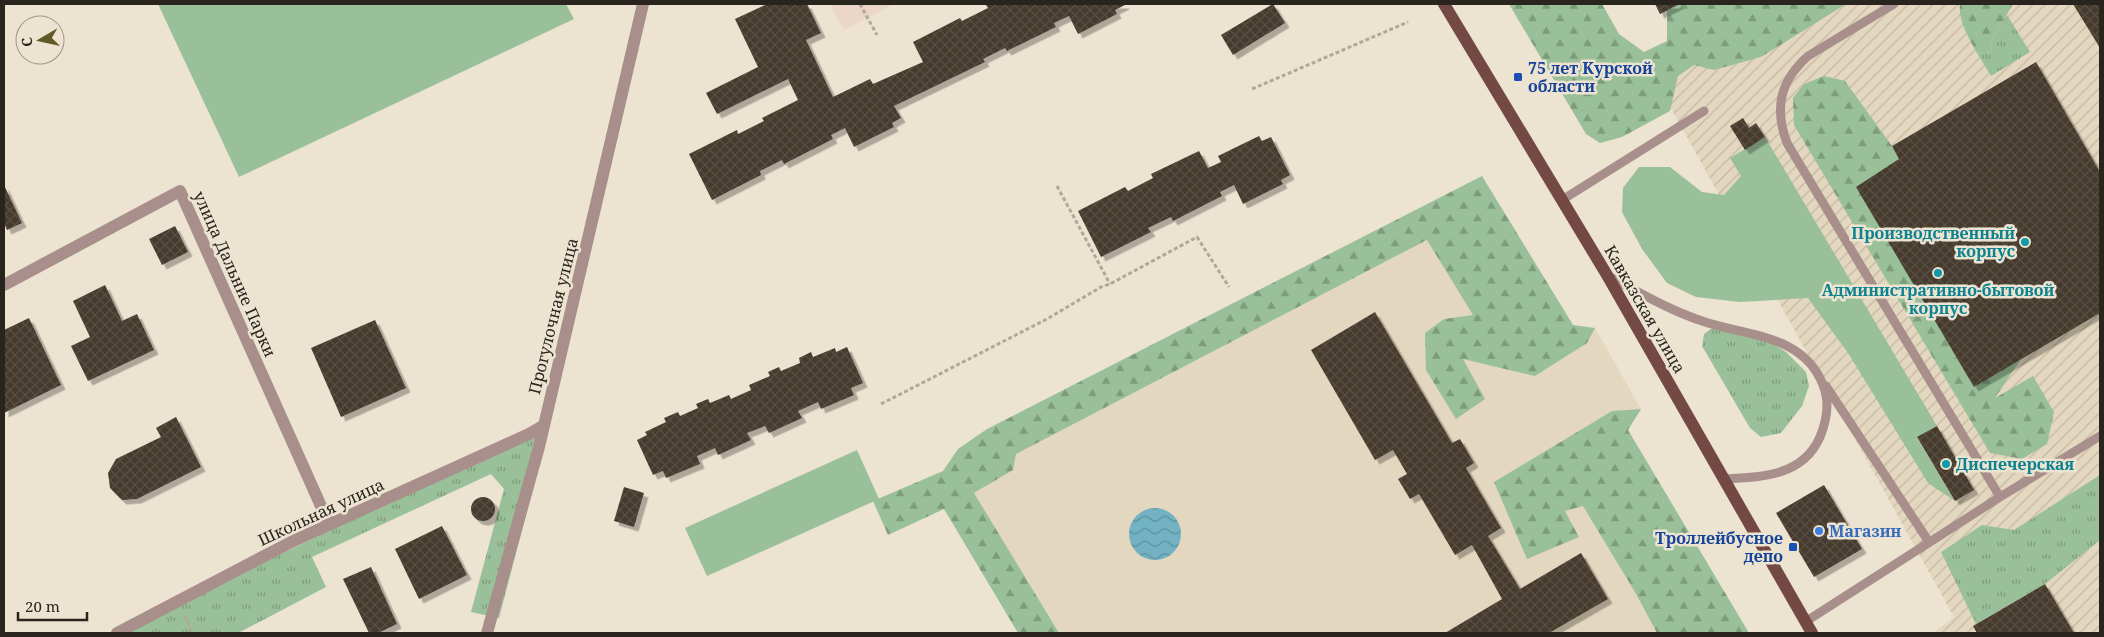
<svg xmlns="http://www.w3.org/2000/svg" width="2104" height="637" font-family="'Noto Serif',serif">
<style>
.built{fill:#e4d7bf}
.industrial{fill:url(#industrial-furrows)}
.education{fill:#ebd6c8}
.grass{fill:url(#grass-tufts)}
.forest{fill:url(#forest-firs)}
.park{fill:#99c098}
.water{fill:url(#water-waves)}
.building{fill:url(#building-cross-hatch);filter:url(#shadow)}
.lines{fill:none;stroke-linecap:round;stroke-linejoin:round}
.path{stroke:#b0a99a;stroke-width:3;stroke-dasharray:4 2.5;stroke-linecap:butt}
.service{stroke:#a98f8b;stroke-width:9}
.minor{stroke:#a98f8b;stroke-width:12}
.primary{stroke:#744944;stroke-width:12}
.transit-dot{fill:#1a4fb4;stroke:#ece3d1;stroke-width:2}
.culture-dot{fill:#0f9aa8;stroke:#ece3d1;stroke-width:2}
.shop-dot{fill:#3f7fe0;stroke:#ece3d1;stroke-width:2}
.labels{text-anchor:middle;stroke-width:5;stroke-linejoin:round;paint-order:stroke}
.transit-label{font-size:16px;font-weight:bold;fill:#164399;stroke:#ece3d1;text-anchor:start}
.culture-label{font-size:16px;font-weight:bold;fill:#0d838f;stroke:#ece3d1;text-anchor:end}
.street-label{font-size:16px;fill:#29251e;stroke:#ece3d1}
.shop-label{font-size:16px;font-weight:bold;fill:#366cbe;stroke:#ece3d1;text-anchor:start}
</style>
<defs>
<pattern id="industrial-furrows" width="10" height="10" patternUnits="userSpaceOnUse" patternTransform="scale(1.25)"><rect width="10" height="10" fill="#e4d7bf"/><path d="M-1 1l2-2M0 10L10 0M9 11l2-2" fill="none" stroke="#c4b8a4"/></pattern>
<pattern id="grass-tufts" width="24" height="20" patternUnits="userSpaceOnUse" patternTransform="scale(1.25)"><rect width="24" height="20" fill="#99c098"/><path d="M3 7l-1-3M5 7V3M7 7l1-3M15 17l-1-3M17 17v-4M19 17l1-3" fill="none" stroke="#7d9c7b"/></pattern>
<pattern id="forest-firs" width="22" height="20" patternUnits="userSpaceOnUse" patternTransform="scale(1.25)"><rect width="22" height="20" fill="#99c098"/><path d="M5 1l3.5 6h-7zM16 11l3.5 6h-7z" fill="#7d9c7b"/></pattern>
<pattern id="water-waves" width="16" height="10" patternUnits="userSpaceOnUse" patternTransform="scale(1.25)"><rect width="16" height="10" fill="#72b2c3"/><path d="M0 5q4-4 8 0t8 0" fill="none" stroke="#5e919e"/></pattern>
<pattern id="building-cross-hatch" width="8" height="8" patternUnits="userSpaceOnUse" patternTransform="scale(1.25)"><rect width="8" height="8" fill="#463b2e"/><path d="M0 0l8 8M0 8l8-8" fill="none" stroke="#584f43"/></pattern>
<filter id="shadow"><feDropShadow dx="4.5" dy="4.5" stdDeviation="0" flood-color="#0004"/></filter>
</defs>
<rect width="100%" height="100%" fill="#ece3d1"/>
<path class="built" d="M1428 240 1473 315 1595 328 1641 409 1627 430 1635 592 1657 633H1059L973 494 1013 470 1016 454Z"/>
<path class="industrial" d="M1782 4H2100V633H1933L1954 617 1654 78Z"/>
<path class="education" d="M830 4H894L844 30Z"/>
<path class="grass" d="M2007 15 2030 52 1991 76 1977 53 1991 51 1992 40Z
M1715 326 1757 334 1786 352 1806 372 1809 386 1802 406 1781 433 1761 437 1750 428 1702 346 1704 334Z
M529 434 545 443 499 618 471 612 504 489 491 474 312 557 326 587 238 633H117Z
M2100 475V540L2045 584 1976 624 1941 552 1982 525 2014 530Z"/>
<path class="forest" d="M1509 4H1602L1619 34 1644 52 1667 41V10L1680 4H1846L1761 57 1714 70 1694 65 1678 76 1670 111 1622 137 1600 143 1586 134Z
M1960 4H2013L1992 40 1991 51 1977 53C1969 38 1958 21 1960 4Z
M1824 76 1845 81 1892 146 2021 359 1995 398 2033 376 2054 412 2047 444 2022 459 1990 453 1794 125 1793 98 1804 84Z
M1482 176 1573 325 1595 328 1587 343 1535 376 1463 359 1485 399 1456 419 1426 370 1425 333 1444 319 1473 315 1427 240 1016 454 1013 470 974 493 1059 633H1018L944 509 888 535 873 501 943 471 958 449 987 429Z
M1641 409 1628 430 1749 633H1657L1635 592 1583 506 1565 511 1579 537 1527 559 1494 482 1612 411Z"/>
<path class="park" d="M158 4H566L574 19 239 177Z
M1765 137 1937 426 1917 438 1955 501 1928 483 1848 353 1808 298 1740 302 1696 297 1667 283 1642 249 1622 212 1623 188 1639 167H1670L1702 192 1724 195 1741 176 1730 158Z
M857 450 879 499 707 576 685 528Z"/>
<path class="water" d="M1129 534a26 26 0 1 1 52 0a26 26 0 1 1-52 0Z"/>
<path class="building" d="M767 4H807L821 33 806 40 833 97 870 79 873 84 923 62 913 42 960 18 962 21 988 8 986 5 988 4H1124L1125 5 1115 10 1117 14 1078 34 1069 16 1054 23 1056 27 1007 51 1005 48 983 59 985 62 894 106 901 118 892 123 894 127 854 147 845 128 831 135 833 139 784 164 782 160 760 171 761 175 712 200 689 154 737 130 738 134 764 121 762 118 798 100 788 79 717 114 706 93 758 67 735 19Z
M1273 4 1285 23 1233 55 1221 35Z
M1655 4H1680L1660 14Z
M2073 4H2100V48Z
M2036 62 2100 172V313L1974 387 1856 187 1899 159 1892 146Z
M1743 118 1749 128 1756 123 1765 137 1745 150 1730 126Z
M1259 136 1262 141 1271 137 1290 175 1281 180 1283 184 1243 204 1234 185 1220 192 1222 196 1173 221 1171 217 1148 228 1151 232 1101 257 1078 211 1125 187 1128 191 1153 178 1151 174 1199 151 1208 168 1221 162 1218 156Z
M4 185 22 223 7 230 4 223Z
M175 226 188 252 162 265 149 239Z
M105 285 122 321 137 314 154 350 88 381 71 346 90 337 73 301Z
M1375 312 1452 443 1460 439 1474 463 1466 468 1501 528 1488 536 1520 589 1581 553 1608 599 1549 633H1445L1502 599 1472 545 1455 555 1419 494 1410 499 1398 479 1407 474 1393 450 1375 460 1311 350Z
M29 318 61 385 4 413V330Z
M375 320 406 388 341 417 311 348Z
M847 347 863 383 851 388 854 395 821 409 818 402 798 411 802 418 769 433 765 426 747 433 751 440 718 455 715 448 697 456 700 464 666 478 663 471 653 475 637 440 647 435 645 432 666 422 664 418 678 412 680 416 698 408 696 404 708 399 710 403 729 395 731 399 751 390 749 385 770 376 768 372 779 367 781 371 800 363 799 358 811 352 813 357 835 348 836 352Z
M176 417 201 467 137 499 122 500 110 488 108 473 116 459 161 437 156 428Z
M1937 426 1974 490 1955 501 1917 437Z
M1824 485 1862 549 1814 577 1776 513Z
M624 487 644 493 634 527 614 521Z
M471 509a12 12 0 1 1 24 0a12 12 0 1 1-24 0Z
M442 526 467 575 419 599 395 549Z
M371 567 397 624 378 633H369L343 579Z
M2045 584 2074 633H1977L1973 626Z"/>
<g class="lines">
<path class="path" d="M860 4 877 35
M1252 89 1408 22
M1057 186 1110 284
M881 404 1047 319 1101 287 1110 284 1197 237 1229 287
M185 616 193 633"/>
<path class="service" d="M1894 4 1808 56C1780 81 1774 108 1787 143L2000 497
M1562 200 1704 111
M1608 276C1640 293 1671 311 1705 322 1748 336 1804 335 1823 385 1830 402 1827 420 1820 437 1803 476 1762 477 1725 479
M1826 386 1929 542
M1805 622 2000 497 2100 436"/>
<path class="minor" d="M4 285 180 191 329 524
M117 633 293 541 529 434 543 426
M487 633 539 447 643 4"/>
<path class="primary" d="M1444 4 1607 275 1812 633"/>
</g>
<g class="transit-dot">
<rect x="1513" y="72" width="10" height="10" rx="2.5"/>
<rect x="1788" y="542" width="10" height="10" rx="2.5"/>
</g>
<g class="culture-dot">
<circle cx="2025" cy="242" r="5"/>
<circle cx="1938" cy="273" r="5"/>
<circle cx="1946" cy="464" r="5"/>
</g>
<circle class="shop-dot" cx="1819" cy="531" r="5"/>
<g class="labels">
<g class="transit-label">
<text x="1528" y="74">75 лет Курской<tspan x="1528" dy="18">области</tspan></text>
<text x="1783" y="544" text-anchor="end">Троллейбусное<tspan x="1783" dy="18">депо</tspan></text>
</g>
<g class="culture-label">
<text x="2015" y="239">Производственный<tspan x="2015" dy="18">корпус</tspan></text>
<text x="1938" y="296" text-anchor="middle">Административно-бытовой<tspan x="1938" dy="18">корпус</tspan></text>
<text x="1956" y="470" text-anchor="start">Диспечерская</text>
</g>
<g class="street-label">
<text transform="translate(235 274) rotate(66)" y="6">улица Дальние Парки</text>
<text transform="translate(1645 309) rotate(60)" y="6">Кавказская улица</text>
<text transform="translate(553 316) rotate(-76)" y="6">Прогулочная улица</text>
<text transform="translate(321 512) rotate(-25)" y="6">Школьная улица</text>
</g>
<g class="shop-label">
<text x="1829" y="537">Магазин</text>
</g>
</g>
<rect width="2104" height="637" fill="none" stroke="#29251e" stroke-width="10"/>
<g transform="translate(40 40) rotate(261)"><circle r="24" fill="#ece3d1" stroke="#9e9789"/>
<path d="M0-4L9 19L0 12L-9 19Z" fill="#605925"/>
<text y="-8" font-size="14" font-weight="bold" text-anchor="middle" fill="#29251e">С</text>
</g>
<path d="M18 612v8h69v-8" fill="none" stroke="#29251e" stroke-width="2.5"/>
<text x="25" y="612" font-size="15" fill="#29251e" stroke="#ece3d1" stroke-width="4" paint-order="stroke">20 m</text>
</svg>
